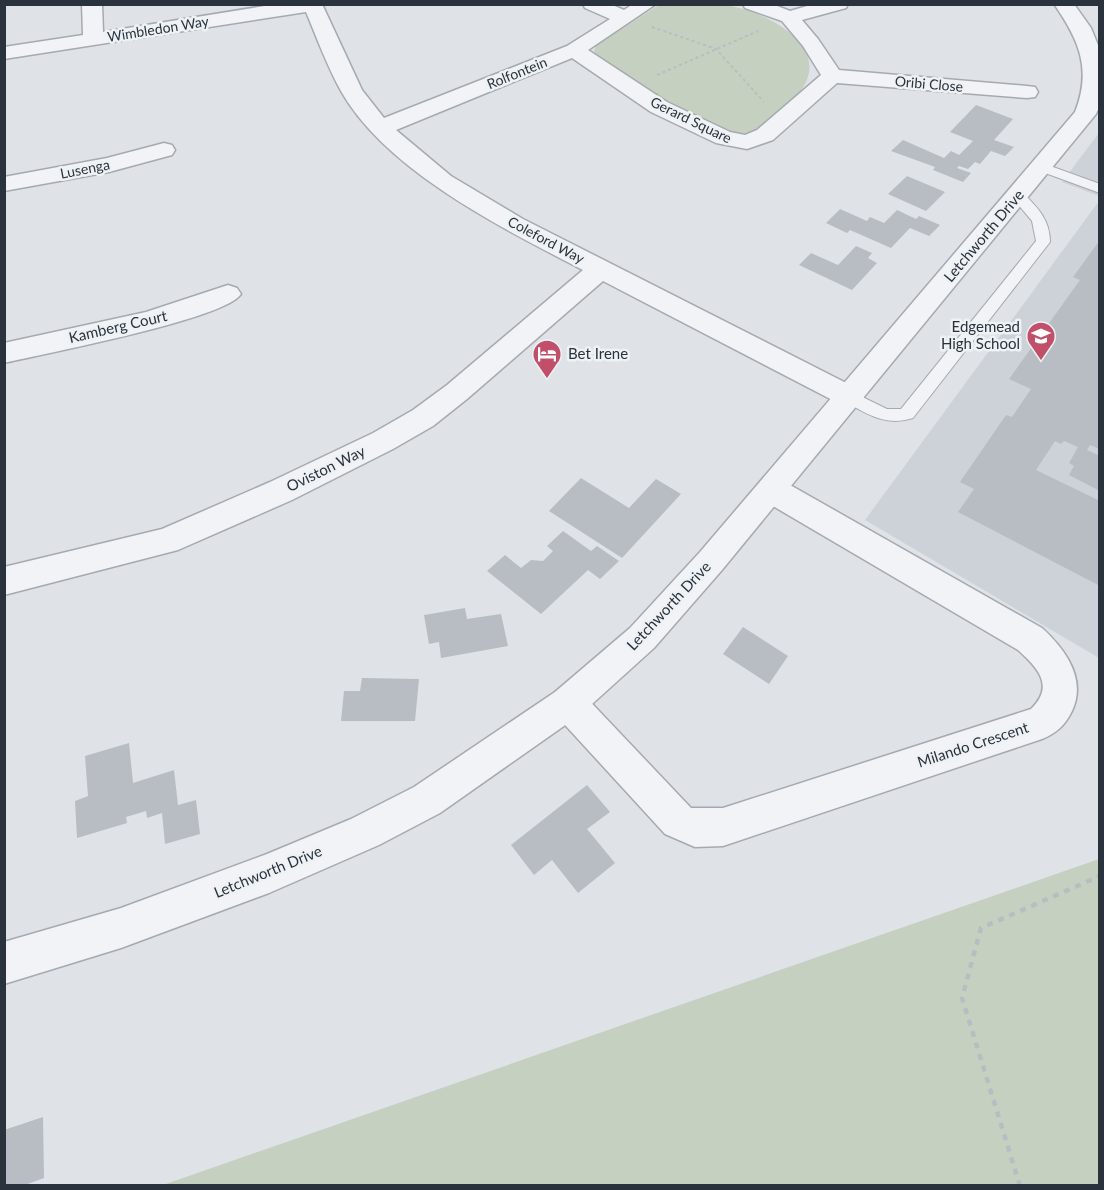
<svg xmlns="http://www.w3.org/2000/svg" width="1104" height="1190" font-family="Lato,sans-serif">
<style>
.built{fill:#cdd2d9}
.green{fill:#c6d0c1}
.building{fill:#b7bdc3}
.lines{fill:none;stroke-linecap:round;stroke-linejoin:round}
.service-casing{stroke:#a5aab1;stroke-width:2}
.minor-casing{stroke:#a5aab1;stroke-width:3}
.tertiary-casing{stroke:#a5aab1;stroke-width:3}
.path-far1{stroke:#b9bdc2;stroke-width:2;stroke-dasharray:3 3;stroke-linecap:butt}
.path{stroke:#b9bdc2;stroke-width:4.5;stroke-dasharray:6 6;stroke-linecap:butt}
.service{fill:#f1f3f6;fill-rule:evenodd}
.minor{fill:#f1f3f6;fill-rule:evenodd}
.tertiary{fill:#f1f3f6;fill-rule:evenodd}
.labels{text-anchor:middle;stroke-width:5;stroke-linejoin:round;paint-order:stroke}
.far-street-label{font-size:14px;fill:#29323d;stroke:#eef2f5}
.street-label{font-size:15px;fill:#29323d;stroke:#eef2f5}
.poi-label{font-size:15px;fill:#29323d;stroke:#eef2f5;text-anchor:end}
</style>
<rect width="100%" height="100%" fill="#dfe3e7"/>
<path class="built" d="M1099 133V196L1062 182Z
M1099 201V658L865 520Z"/>
<path class="green" d="M659 5C680 5 702 2 723 5 757 8 830 41 804 86 798 97 785 106 775 114 760 127 751 137 731 132L655 95 597 57 594 51 596 45Z
M1099 859V1185H163Z"/>
<path class="building" d="M976 105 1013 119 994 140 1014 147 1005 156 991 151 980 164 975 162 968 169 959 166 957 168 971 173 963 182 933 170 935 167 891 151 903 140 944 158 951 151 959 155 973 141 950 132Z
M907 176 945 192 926 211 888 194Z
M840 209 867 221 870 217 884 223 897 210 916 219 919 216 940 225 929 236 910 228 891 248 850 230 847 233 826 223Z
M1100 240V449L1090 445 1087 450 1100 456V491L1069 475 1074 466 1069 463 1078 447 1064 441 1061 444 1055 441 1036 470 1100 501V586L958 512 974 489 960 482 1006 415 1012 417 1031 389 1009 379 1080 280 1073 277Z
M856 246 872 253 868 258 877 263 852 290 799 265 811 253 838 265Z
M581 478 629 508 656 479 681 494 622 558 549 511Z
M563 531 591 551 597 546 619 561 600 579 588 570 541 614 487 571 505 555 521 568 531 560 543 561 553 551 547 546Z
M465 608 467 619 501 614 508 646 441 658 439 642 429 644 424 615Z
M743 627 788 656 769 684 723 654Z
M362 678 419 679 415 721H341L344 691H360Z
M129 743 133 783 174 770 178 805 196 800 200 834 165 844 162 813 147 818 146 811 126 817 127 823 77 838 75 801 88 796 85 756Z
M587 785 610 812 587 829 615 863 578 893 552 860 534 875 511 845Z
M43 1117 44 1178 22 1186H4V1130Z"/>
<g class="lines">
<g class="service-casing">
<path id="service" d="M1042 163 1100 184V193L1037 170 1035 167Z
M1018 192 1023 193C1038 208 1050 220 1050 242L913 418C886 427 867 414 844 401L842 397 844 393 850 391 887 409H901L1036 241 1032 221 1011 196Z"/>
</g>
<g class="minor-casing">
<path id="minor" d="M82 4H102L103 32 277 4H322L362 90 384 118 567 46 610 19 585 8 583 4H610L624 10 633 4H656L588 50 667 102 730 132 745 135 757 130 821 75 803 46 782 21 745 8 743 4H772L790 11 814 4H848L846 8 802 20 818 39 839 70 1027 86 1035 87 1038 92 1035 97 1027 98 837 83 773 140 747 149 716 143 651 112 572 58 396 130 451 176 523 219 860 390 864 397 860 404 850 407 840 404 603 281 467 399 433 426 393 449 292 500 178 550 4 595V567L162 529 270 482 373 433 413 410 447 385 583 270C504 229 386 171 341 91 327 66 317 38 306 12L4 59V47L83 35Z
M164 143 172 145 175 150 172 155 109 172 4 191V177L107 158Z
M228 285 237 288 241 294C226 319 42 354 4 363V343L146 312Z
M772 478 783 481 1042 628C1065 649 1087 679 1072 711 1065 725 1057 733 1042 739L723 846 695 847 665 834 555 714 550 703 555 692 568 687 581 692 691 808H723L1031 709C1055 686 1038 668 1018 650L761 499 757 490 761 481Z"/>
</g>
<g class="tertiary-casing">
<path id="tertiary" d="M1054 4H1074L1091 28 1100 50V105L1096 114 722 570 654 648 581 714 440 813 379 845 269 893 121 948 4 984V942L121 908 267 854 351 819 414 787 555 692 630 628 700 552 1075 112C1092 69 1079 40 1054 4Z"/>
</g>
<path class="path-far1" d="M652 27 716 49 764 102
M657 75 758 31"/>
<path class="path" d="M1020 1186 962 998 981 928 1100 876"/>
<use href="#service" class="service"/>
<use href="#minor" class="minor"/>
<use href="#tertiary" class="tertiary"/>
</g>
<defs>
<g id="school-pin" transform="scale(1.5)"><path d="M0 17L-7.5 6A9.5 9.5 0 1 1 7.5 6Z" fill="#c14f69" stroke="#eef2f5"/><path d="M0-5L7-2L0 1L-7-2ZM-4 1L0 2.5L4 1V4Q0 6-4 4Z" fill="#fff"/></g>
<g id="hotel-pin" transform="scale(1.5)"><path d="M0 17L-7.5 6A9.5 9.5 0 1 1 7.5 6Z" fill="#c14f69" stroke="#eef2f5"/><path d="M-6-4.5h1.5V1H6V5H4.5V3h-9V5H-6ZM-4 0a1.8 1.8 0 1 1 3.6 0ZM.5 0V-2.5h3Q6-2.5 6 0Z" fill="#fff"/></g>
</defs>
<g fill-rule="evenodd">
<use href="#school-pin" x="1041" y="336"/>
<use href="#hotel-pin" x="547" y="354"/>
</g>
<g class="labels">
<g class="far-street-label">
<text transform="translate(158 29) rotate(-9)" y="5">Wimbledon Way</text>
<text transform="translate(517 73) rotate(-22)" y="5">Rolfontein</text>
<text transform="translate(929 84) rotate(5)" y="5">Oribi Close</text>
<text transform="translate(691 120) rotate(26)" y="5">Gerard Square</text>
<text transform="translate(85 169) rotate(-11)" y="5">Lusenga</text>
<text transform="translate(546 240) rotate(28)" y="5">Coleford Way</text>
</g>
<g class="street-label">
<text transform="translate(984 236) rotate(-50)" y="5">Letchworth Drive</text>
<text transform="translate(118 327) rotate(-13)" y="5">Kamberg Court</text>
<text transform="translate(326 469) rotate(-26)" y="5">Oviston Way</text>
<text transform="translate(669 606) rotate(-47)" y="5">Letchworth Drive</text>
<text transform="translate(973 745) rotate(-18)" y="5">Milando Crescent</text>
<text transform="translate(268 872) rotate(-22)" y="5">Letchworth Drive</text>
</g>
<g class="poi-label">
<text x="1020" y="332">Edgemead<tspan x="1020" dy="17">High School</tspan></text>
<text x="568" y="359" text-anchor="start">Bet Irene</text>
</g>
</g>
<rect width="1104" height="1190" fill="none" stroke="#29323d" stroke-width="12"/>
</svg>
